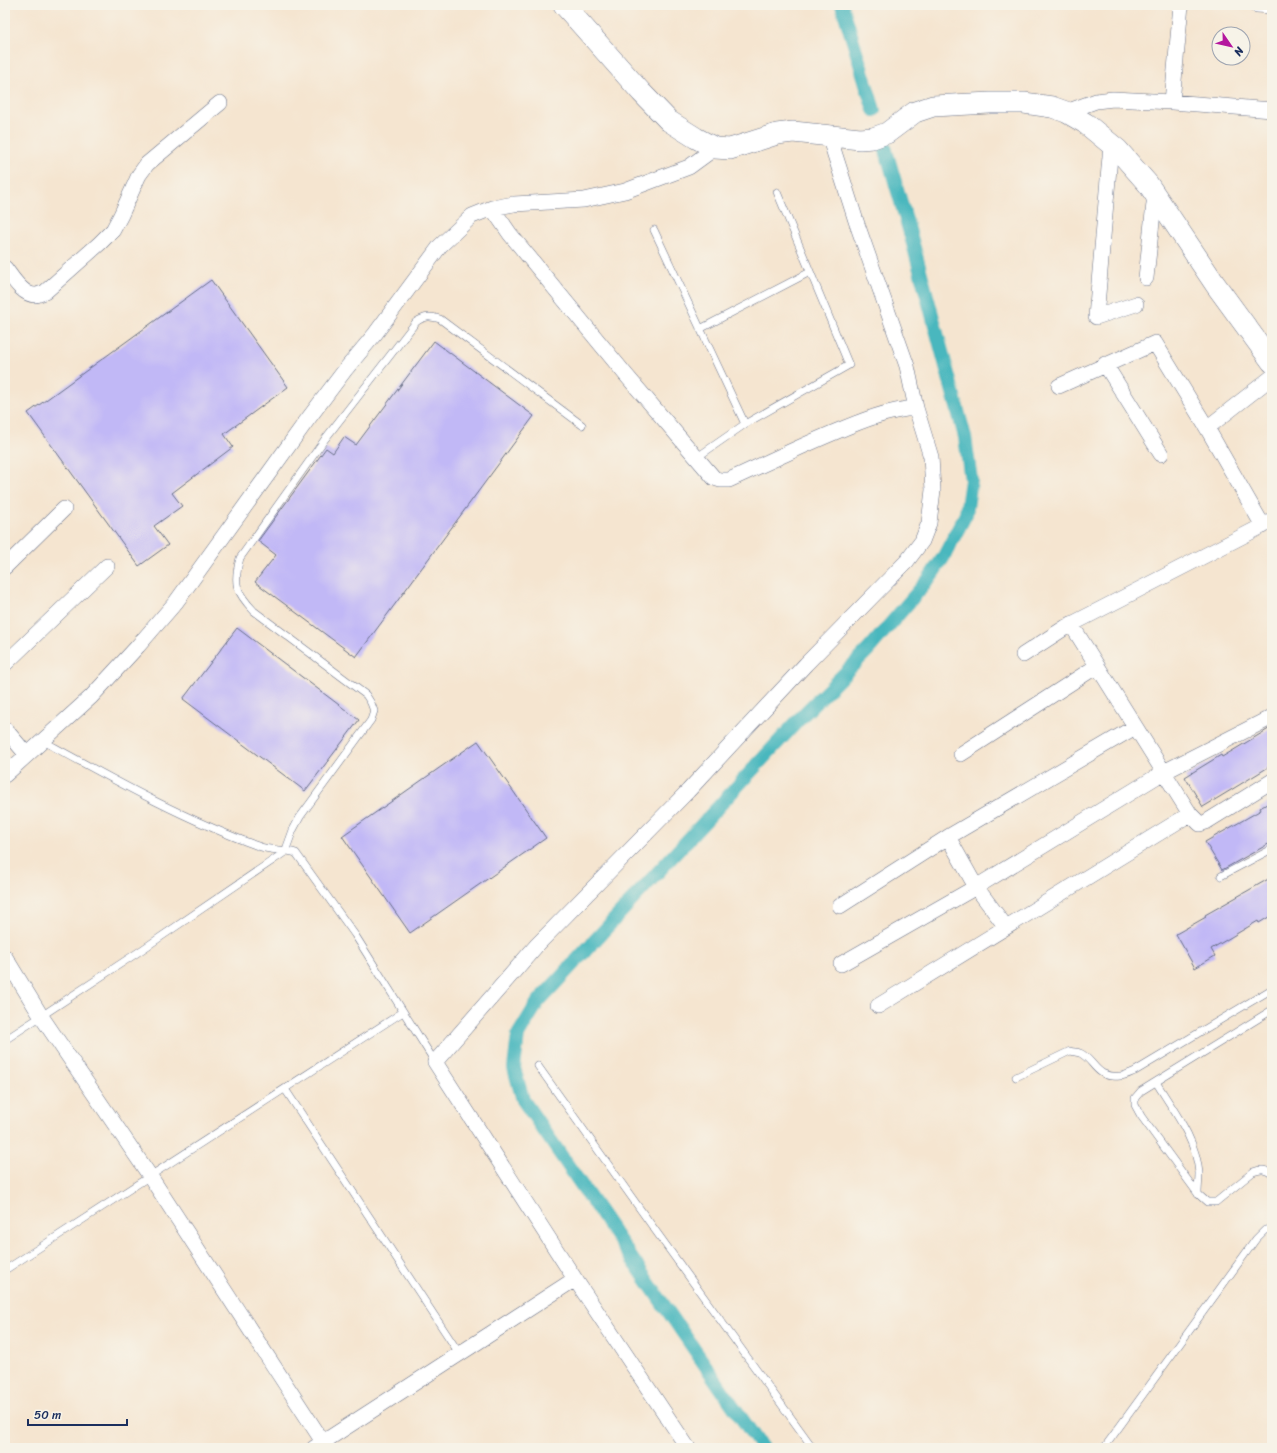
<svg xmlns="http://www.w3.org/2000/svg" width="1277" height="1453" font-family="Sriracha,sans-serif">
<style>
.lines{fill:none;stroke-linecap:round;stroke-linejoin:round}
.canal{stroke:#48b7be;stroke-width:14}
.building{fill:#c1b8f6}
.lane-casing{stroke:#676f86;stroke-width:8}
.street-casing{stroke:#676f86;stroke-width:16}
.secondary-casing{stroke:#676f86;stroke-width:22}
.lane{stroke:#fff;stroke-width:7}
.street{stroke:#fff;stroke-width:15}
.secondary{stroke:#fff;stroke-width:21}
</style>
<rect width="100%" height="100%" fill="#f7f3e8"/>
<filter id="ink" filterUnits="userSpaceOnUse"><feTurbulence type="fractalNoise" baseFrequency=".025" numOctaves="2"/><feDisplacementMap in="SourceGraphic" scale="8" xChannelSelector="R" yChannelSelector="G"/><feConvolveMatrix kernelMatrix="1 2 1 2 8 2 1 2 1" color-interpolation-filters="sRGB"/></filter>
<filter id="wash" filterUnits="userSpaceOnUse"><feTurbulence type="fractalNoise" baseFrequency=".012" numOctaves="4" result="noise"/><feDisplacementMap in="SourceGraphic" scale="16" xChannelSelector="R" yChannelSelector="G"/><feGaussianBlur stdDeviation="0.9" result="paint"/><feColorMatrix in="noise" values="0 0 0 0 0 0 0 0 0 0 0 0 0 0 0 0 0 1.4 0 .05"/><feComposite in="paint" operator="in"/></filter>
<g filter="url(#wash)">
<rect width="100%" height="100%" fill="#f5e5d0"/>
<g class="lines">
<path class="canal" d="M842 5 874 110
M762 1448 523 1100 514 1068 518 1035 538 1002 805 713 868 650 928 580 943 558 966 514 971 480 965 437 910 233 884 144"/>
</g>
<g id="blocks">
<path class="building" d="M211 280 288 387 224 434 233 447 172 493 182 506 154 526 168 545 139 566 28 413Z
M434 341 534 416 356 657 255 582 276 555 258 541 326 448 333 453 344 437 356 445Z
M237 628 359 720 305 791 183 699Z
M1272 727V765L1203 807 1185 777 1221 755 1222 757Z
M478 741 546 838 410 933 342 836Z
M1272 801V842L1222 870 1205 842 1261 810 1260 808Z
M1272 877V915L1259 923 1258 921 1211 949 1215 956 1195 968 1176 934 1206 917 1205 915Z"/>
</g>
</g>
<g filter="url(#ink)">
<use href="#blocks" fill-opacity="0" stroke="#676f86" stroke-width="1"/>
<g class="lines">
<g class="lane-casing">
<path id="lane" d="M654 230 745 424
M700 329 810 272
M696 458 745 424 849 365 777 192
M43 741C112 779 183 819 258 846 270 851 284 849 296 853L355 935 435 1062
M1221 876 1272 849
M1272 1010 1141 1091 1135 1098V1105L1141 1116 1198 1194 1207 1202H1216L1253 1172C1261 1169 1265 1169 1272 1174
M5 1040 143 949 285 852 293 830 300 817 371 720 374 711 371 703 366 695 254 611C236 592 233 584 240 558L325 439 416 322C425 316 430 316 440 319L582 425
M538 1066 655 1230 813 1448
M1016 1077 1070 1051C1073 1052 1077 1052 1080 1053 1095 1060 1095 1079 1120 1076 1125 1076 1130 1073 1135 1071L1272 989
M1156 1082C1173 1110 1196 1138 1199 1173 1199 1180 1198 1187 1198 1194
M285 1089 459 1353
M5 1270 403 1012
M1104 1448 1256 1239 1265 1230 1272 1229"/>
</g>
<g class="street-casing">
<path id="street" d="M1257 5 1272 6
M1172 102 1181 5
M1066 112 1096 101 1113 99 1172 102 1272 110
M829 136 856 221 907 366 916 408
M1111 145 1096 317 1136 304
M492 208 510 234 626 375 714 478 720 480H729C764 464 799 447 835 432 861 421 888 410 916 408L931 457 933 490 929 523 922 541 907 561 806 664 688 791 537 945 435 1062 575 1279 688 1448
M5 268C12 277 22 295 35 295 38 295 42 293 45 292L100 243 113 230 121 215 139 175 147 164 220 103
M1146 278 1155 194
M1105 364 1161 454
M1059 386 1155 343 1207 428 1272 377
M1207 428 1263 526
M5 567 64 509
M1023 655 1066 627 1272 521
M5 664 107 566
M5 729 27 755
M961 754 1097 666
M5 775 91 697 138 646 176 602 305 423 345 370 375 334 440 246 472 216 492 208 514 204 584 200 625 191 689 167 715 148
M1190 814 1200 824 1206 822 1272 781
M948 837 976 887 1006 927
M840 906 948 837 1135 727
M5 957 41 1016 150 1176 327 1448
M841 964 976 887 1164 772 1272 717
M878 1006 1190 814 1071 624
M314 1448 575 1279"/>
</g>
<g class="secondary-casing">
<path id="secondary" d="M564 5 641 92 669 121 696 138 715 148 730 149 777 134 793 132 860 139 873 138 887 133 915 112 933 106 990 103H1024L1052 107 1066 112 1085 123 1118 150 1148 184 1215 284 1272 362"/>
</g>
<use href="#lane" class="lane"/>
<use href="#street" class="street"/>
<use href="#secondary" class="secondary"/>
</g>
</g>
<rect width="1277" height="1453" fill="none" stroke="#f7f3e8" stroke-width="20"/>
<g transform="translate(1231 46) rotate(124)"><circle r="19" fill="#f7f3e8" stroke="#9fa5b1"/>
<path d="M0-3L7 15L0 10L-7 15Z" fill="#b5179e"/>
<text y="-6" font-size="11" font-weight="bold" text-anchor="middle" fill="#1b2f5e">N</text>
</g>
<path d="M28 1419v6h99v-6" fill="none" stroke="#1b2f5e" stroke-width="2"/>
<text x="34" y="1419" font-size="12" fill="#1b2f5e" stroke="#f7f3e8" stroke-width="3" paint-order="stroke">50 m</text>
</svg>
